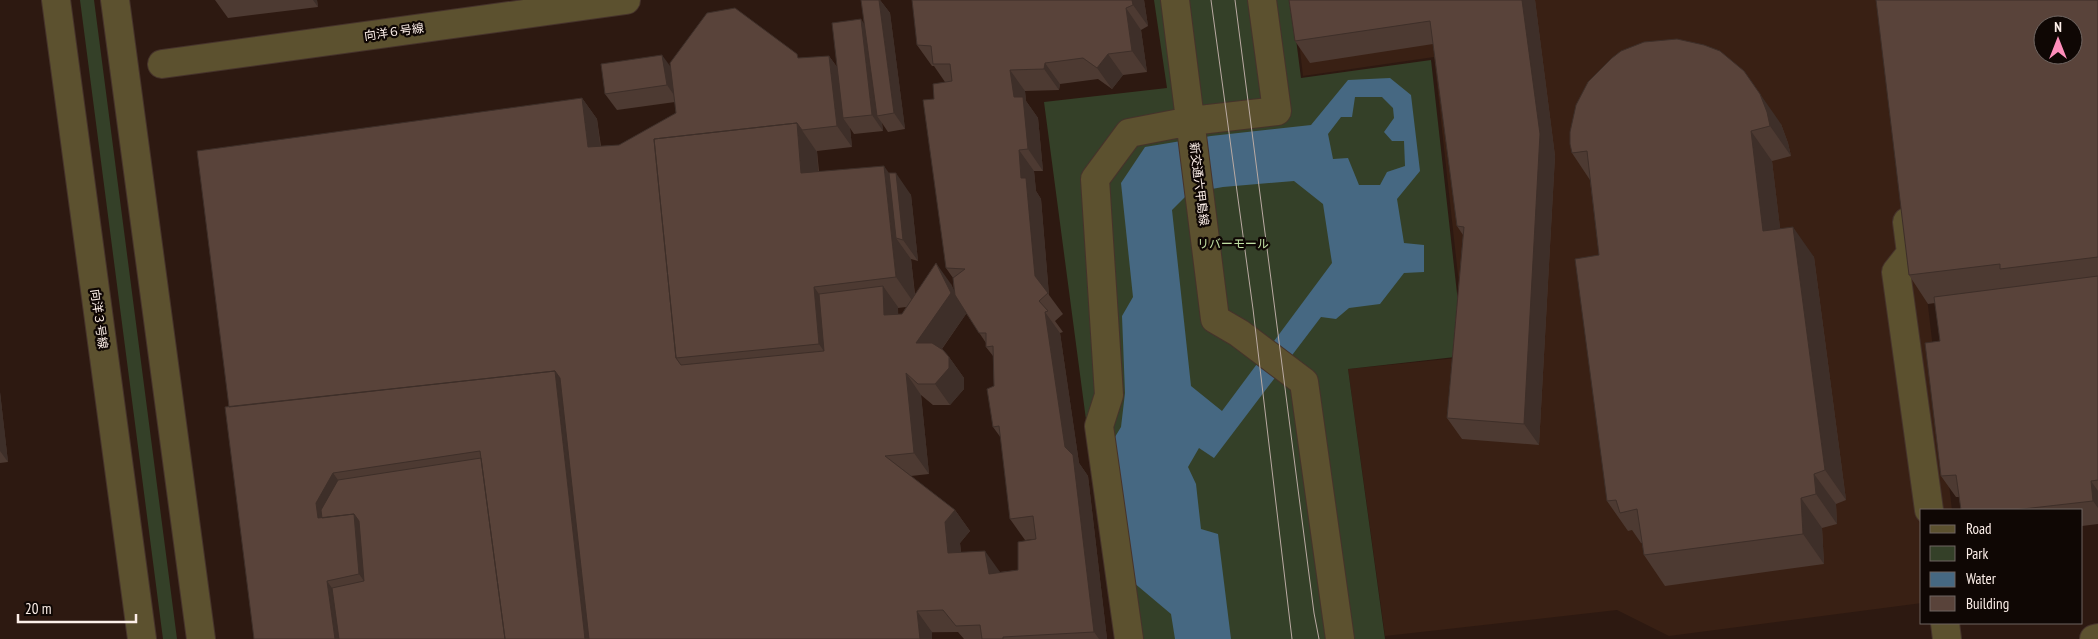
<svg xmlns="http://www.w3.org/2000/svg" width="2098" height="639" font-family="'PT Sans Narrow','Noto Sans JP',sans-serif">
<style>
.built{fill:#392014}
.green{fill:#344028}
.water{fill:#466882;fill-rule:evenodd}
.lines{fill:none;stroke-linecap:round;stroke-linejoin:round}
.minor-casing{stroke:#46332b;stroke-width:30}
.minor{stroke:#5c512f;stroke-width:28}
.tram{stroke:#baaaa3;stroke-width:1}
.wall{fill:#4d3a32;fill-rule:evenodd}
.shaded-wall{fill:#3e2f29}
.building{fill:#59433a;stroke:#3e2f29;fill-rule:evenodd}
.labels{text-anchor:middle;stroke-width:4.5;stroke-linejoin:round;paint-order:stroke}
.street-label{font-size:12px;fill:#fdefe9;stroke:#0f0704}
.park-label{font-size:12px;fill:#c1e0a4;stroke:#0f0704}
</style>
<rect width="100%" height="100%" fill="#2d1911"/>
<path class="built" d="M1294 0H1892L1952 510H1922V603L1669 636 1617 610 1385 636 1348 369 1467 357 1434 57 1303 76Z"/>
<path class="green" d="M80 0H94L177 639H163Z
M1154 0H1291L1301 78 1431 60 1464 356 1348 369 1385 639H1115L1044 102 1167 88Z"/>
<path class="water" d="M1390 78 1411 95 1420 171 1397 199 1404 243 1424 245V272L1404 273 1380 304 1349 308 1336 319 1321 317 1214 458 1199 448 1188 467 1196 484 1201 529 1218 534 1231 639H1175L1171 614 1133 582 1125 544 1115 437 1121 427 1125 393 1122 316 1133 297 1121 183 1145 147 1211 136 1311 125 1348 80ZM1355 97H1382L1393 108 1394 118 1384 132 1392 141H1404L1405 166 1387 172 1380 185H1359L1348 158 1333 159 1328 134 1341 117H1352ZM1294 181 1323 204 1332 263 1222 411 1191 386 1172 210 1189 193 1223 187Z"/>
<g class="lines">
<g class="minor-casing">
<path id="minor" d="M56 0 142 639
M115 0 201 639
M1175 0 1215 319 1239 333 1304 382 1340 639
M162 64 626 0
M1907 222 1911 253 1896 272 1929 510
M1945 623 1947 639
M1129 639 1099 426 1109 395 1095 179 1129 133 1191 121 1277 111 1262 0
M2094 639 2098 638"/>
</g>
<use href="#minor" class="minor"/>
<path class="tram" d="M1211 0 1253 309 1292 639
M1235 0 1314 613 1319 639"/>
</g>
<path class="wall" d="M215 0H317L318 7 228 18Z
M861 0H880L890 13 905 129 888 132 882 123 883 131 854 134 850 128 852 147 817 151 819 171 889 173 911 195 918 261 911 259 915 294 951 284 954 291 953 278 946 268 934 99 945 82 934 66H932L917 45 1144 0 1148 26 1141 30 1147 72 1123 75 1112 89 1098 79 1060 84 1059 90 1025 91 1026 101 1038 118 1043 171H1034L1036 191 1041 199 1049 295 1063 314 1055 321 1063 332 1060 333 1079 463 1088 476 1107 639H964L958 632 254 639 229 407 582 98 597 119 601 146 619 145 676 113 675 102 617 110 605 94 671 67 829 56 837 67 865 25ZM906 307 902 314H898V308ZM962 307 986 343V347L993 356 994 386 993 427 1001 438 1010 519 1025 540 1036 539 1018 570 1000 572 961 552 960 543 970 531 955 510 911 476 929 474 921 395 933 405H950L964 389V378L949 357 942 349 966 314Z
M1289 0H1535L1555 156 1539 445 1462 439 1447 418 1463 235 1457 226 1433 44 1310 63 1295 41Z
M2098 0V524L2082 526V510H1961L1959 497H1956L1941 476 1940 341 1935 303 1928 304 1909 275Z
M1781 124 1788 143 1791 156 1772 161 1780 228 1814 257 1846 500 1836 504 1837 524 1822 528 1824 564 1665 586 1644 555 1642 543H1641L1632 530 1628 531 1607 501 1599 255 1590 180 1572 153Z
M0 392 8 462 0 463Z"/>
<path class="shaded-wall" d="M313 0H317L318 7Z
M879 0H880L890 13 905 129 894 113Z
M1132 0H1144L1148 26 1133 5Z
M1522 0H1535L1555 156 1539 445 1524 424Z
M1126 8 1141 30 1147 72 1132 51Z
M861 19 872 35 877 116 882 123 883 131 872 115Z
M1108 54 1123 75 1112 89 1097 68Z
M662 55 673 70 678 101 667 85Z
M829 56 844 77 843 118 850 128 852 147 837 126Z
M1045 63 1060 84 1059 90 1044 69Z
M1010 70 1025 91 1026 101 1038 118 1043 171 1028 149 1014 97Z
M1744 71 1781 124 1788 143 1791 156 1770 126Z
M582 98 597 119 603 169 588 147Z
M797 123 817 152 820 201 801 173Z
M1751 131 1772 161 1784 261 1763 231Z
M1019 150 1034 171 1036 191 1041 199 1049 295 1035 276 1021 178Z
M884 166 897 184 896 173 911 195 918 261 903 240 896 238 911 259 916 306 896 277Z
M1793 227 1814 257 1846 500 1825 470Z
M936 263 951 284 966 314 931 364 916 343Z
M883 286 898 307 899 337 884 315Z
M814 287 834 315 839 373 819 344Z
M1045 312 1060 333 1079 463 1088 476 1107 639H1099L1094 632 1065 447Z
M949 357 964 378V389L950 405 935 384Z
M555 371 575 399 602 639H585Z
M906 373 921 395 929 474 914 453Z
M0 392 8 462 0 451Z
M333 473 353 501 340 523 318 518 316 503Z
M1814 474 1836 504 1837 524 1816 494Z
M2091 481 2098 491V508L2093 501Z
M1801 498 1822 528 1824 564 1803 534Z
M955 510 970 531 960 543 963 575 948 553 945 522Z
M354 514 374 543 379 602 359 574Z
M985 551 1000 572 1004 595 989 574Z
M327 581 347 609 351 639H335Z
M917 611 932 632V639H920Z"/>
<path class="building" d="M861 0H879L894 113 877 116Z
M912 0H1132L1133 5 1126 8 1132 51 1108 54 1097 68 1083 58 1045 63 1044 69 1010 70 1014 97H1023L1028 149 1019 150 1021 178H1026L1035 276 1048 293 1039 301 1048 311 1045 312 1065 447 1073 455 1094 632 1003 637V639H982L980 625 956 626 943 610 917 611 920 639H589L560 378 555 371 229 407 197 151 582 98 588 147 619 145 676 113 670 63 707 13 735 8 797 54 798 58 829 56 837 126 802 130 797 123 654 139 676 358 681 365 824 351 819 294 883 286 884 315 902 314 936 263 951 293 916 343H932L943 350 949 357V368L935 384H918L906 373 914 453 885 456 955 510 945 522 948 553 985 551 989 574 1018 570V542L1036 539 1033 516 1010 519 999 426 993 427 987 389 994 386 993 346 986 347V333H979L955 295 953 278 965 269 946 268 923 100 934 99 933 84 952 81 950 64H933L931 46 917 45Z
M1289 0H1522L1540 134 1524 424 1447 418 1464 227 1457 226 1430 21 1295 41Z
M1876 0H2098V257L2000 269V264L1909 275ZM2043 25H2073V55H2043Z
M861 19 872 115 843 118 832 23Z
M1677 39 1704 45 1720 51 1744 71 1760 94 1767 112 1770 126 1751 131 1763 231 1793 227 1825 470 1814 474 1816 494 1801 498 1803 534 1644 555 1637 509 1620 513 1616 500 1607 501 1575 259 1599 255 1587 151 1572 153 1570 144V132L1576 105 1588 82 1612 58 1621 51 1644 42Z
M662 55 667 85 605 94 601 64Z
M797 123 801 173 884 166 896 277 814 287 819 344 676 358 654 139Z
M889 173H896L903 240 896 238Z
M2098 276V480L2091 481 2093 501 2014 510H1961L1956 475 1941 476 1925 343 1940 341 1934 297Z
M555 371 585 639H505L480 451 333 473 316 503 318 518 354 514 359 574 327 581 335 639H254L225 407Z
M481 458 505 639H339L332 588 364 581 359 521 354 514 322 518 321 510 338 480Z"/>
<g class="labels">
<g class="street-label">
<text transform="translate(394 32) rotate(-8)" y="4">向洋６号線</text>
<text transform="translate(1199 184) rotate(83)" y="4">新交通六甲島線</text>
<text transform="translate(99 319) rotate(82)" y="4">向洋３号線</text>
</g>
<g class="park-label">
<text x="1233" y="248">リバーモール</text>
</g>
</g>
<rect x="1920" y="509" width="162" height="115" fill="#0f0704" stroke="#6e6460"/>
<rect x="1930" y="525" width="25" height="8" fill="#5c512f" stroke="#6e6460"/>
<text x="1966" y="534" font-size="15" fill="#fdefe9">Road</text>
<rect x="1930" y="546" width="25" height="15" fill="#344028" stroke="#6e6460"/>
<text x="1966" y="559" font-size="15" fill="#fdefe9">Park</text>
<rect x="1930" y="572" width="25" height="15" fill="#466882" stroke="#6e6460"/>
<text x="1966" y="584" font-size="15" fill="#fdefe9">Water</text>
<rect x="1930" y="596" width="25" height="15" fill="#59433a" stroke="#6e6460"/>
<text x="1966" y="609" font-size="15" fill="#fdefe9">Building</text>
<g transform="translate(2058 40)"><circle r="24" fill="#0f0704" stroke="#6e6460"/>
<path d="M0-4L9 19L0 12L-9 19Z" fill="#ff8ebb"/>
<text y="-8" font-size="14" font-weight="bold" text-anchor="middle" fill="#fdefe9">N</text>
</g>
<path d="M18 614v8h118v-8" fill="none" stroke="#fdefe9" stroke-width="2.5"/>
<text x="25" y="614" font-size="15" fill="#fdefe9" stroke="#0f0704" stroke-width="4" paint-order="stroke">20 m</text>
</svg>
